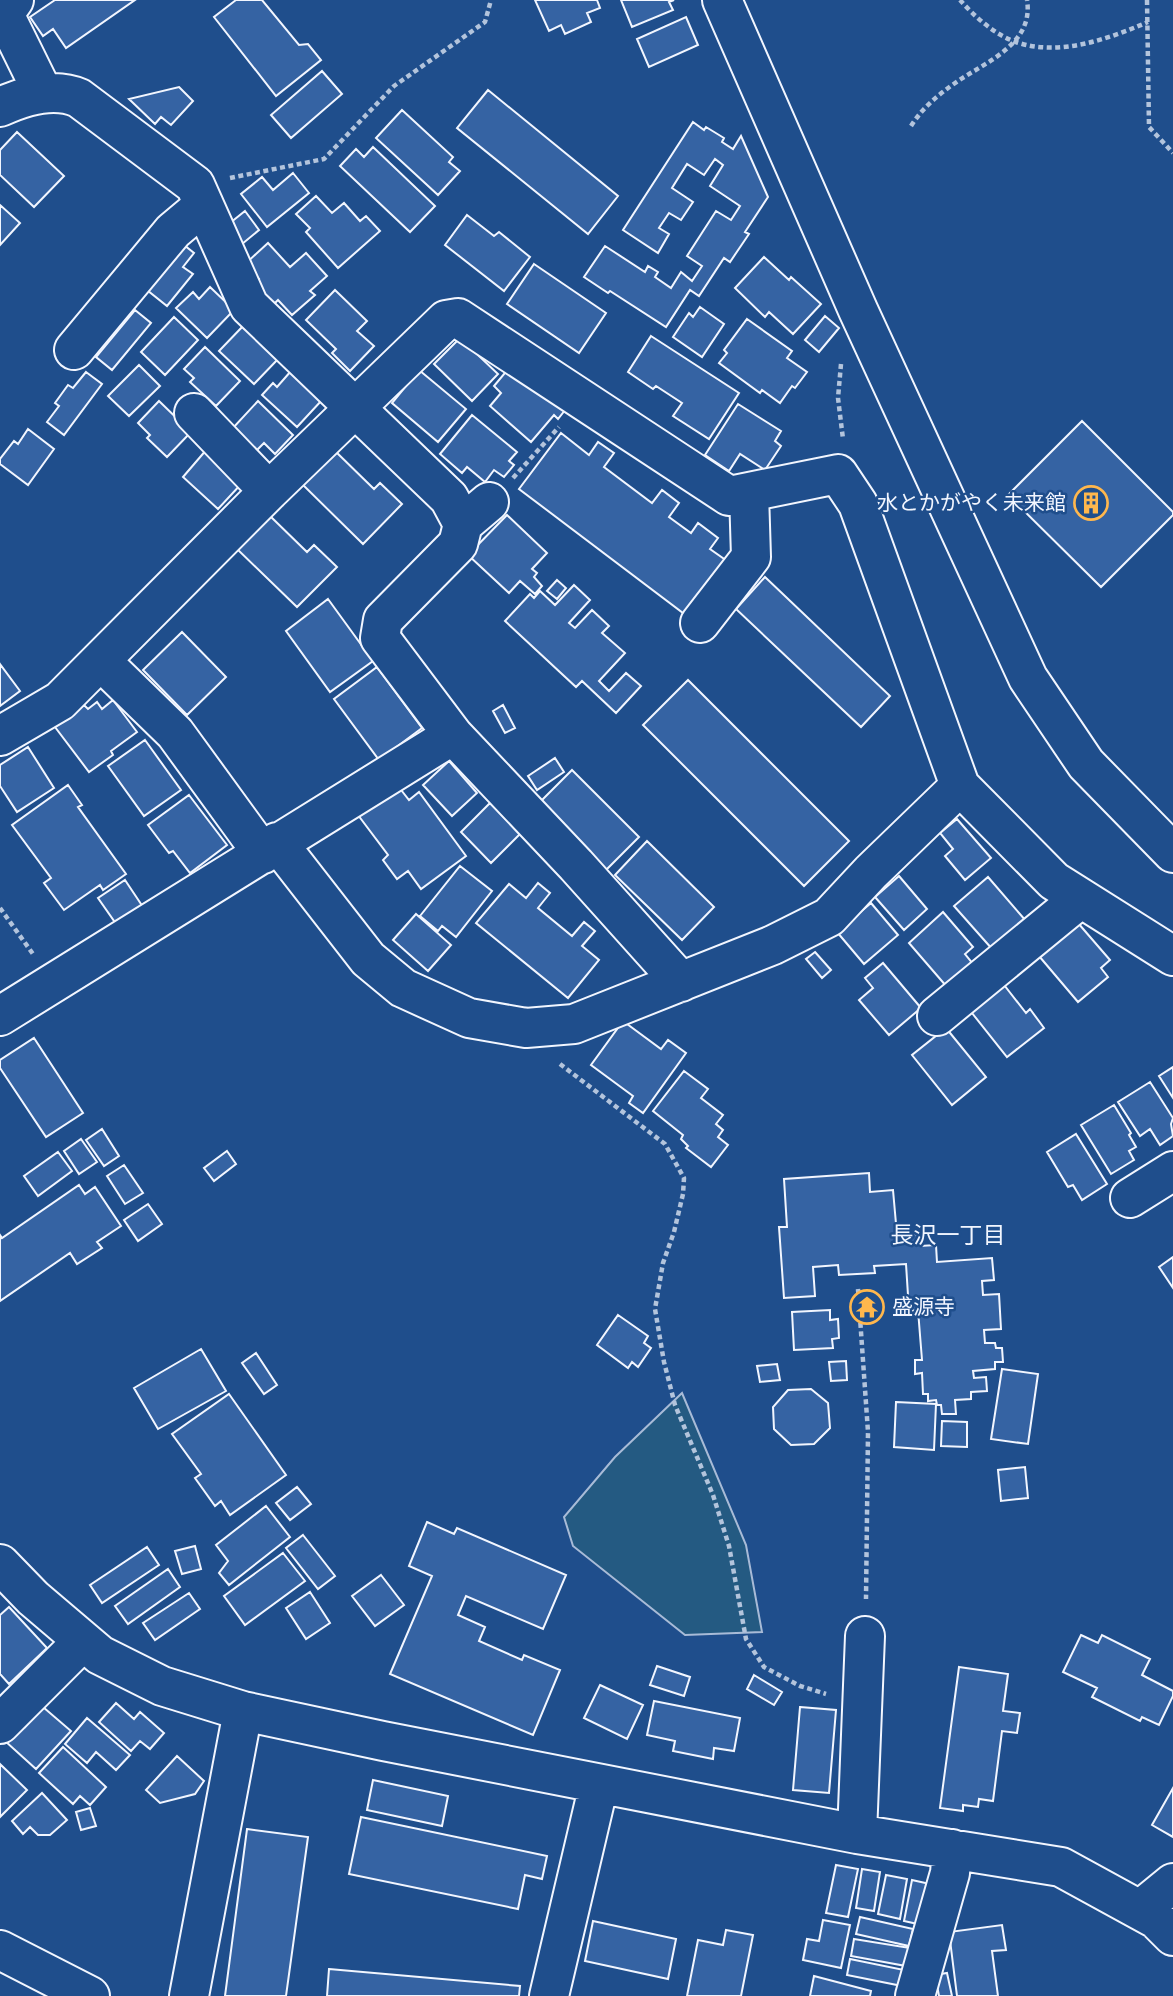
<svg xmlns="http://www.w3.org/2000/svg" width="1173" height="1996" font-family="'Times New Roman','Noto Sans JP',serif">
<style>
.green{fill:#245a82;stroke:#a8bbd7;stroke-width:2}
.building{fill:#3563a3;stroke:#f2f6ff;stroke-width:2}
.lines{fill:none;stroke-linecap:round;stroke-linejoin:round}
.minor-casing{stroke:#f2f6ff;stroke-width:42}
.path{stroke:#b3c4dc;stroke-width:4.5;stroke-dasharray:5 3.5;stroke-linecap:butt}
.minor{stroke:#1f4e8c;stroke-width:38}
.labels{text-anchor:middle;stroke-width:5;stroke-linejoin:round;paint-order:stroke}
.poi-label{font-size:21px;fill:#f2f6ff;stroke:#1f4e8c;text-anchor:end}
.neighbourhood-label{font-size:23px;fill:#f2f6ff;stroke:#1f4e8c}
</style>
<rect width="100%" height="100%" fill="#1f4e8c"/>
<path class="green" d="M682 1393 746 1545 762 1632 685 1635 573 1546 564 1517 615 1457Z"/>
<path class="building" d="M55 0H135L66 48 53 29 43 36 30 17Z
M236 0H262L299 45 308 44 321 60 276 96 214 17Z
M535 0H597L600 8 587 13 591 22 565 34 561 25 549 31Z
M621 0H674L669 2 673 10 632 27Z
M686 17 698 45 649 67 637 39Z
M322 71 342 94 291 138 271 115Z
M179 87 193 101 171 125 161 117 155 124 129 99Z
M488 90 618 196 588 234 457 128Z
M402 110 453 157 449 162 460 171 438 195 376 138Z
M693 122 704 130 706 127 724 138 722 142 733 149 741 136 768 197 745 232 749 234 730 262 724 258 699 296 690 290 666 327 610 291 608 293 584 277 605 246 645 272 648 266 658 272 655 277 671 288 681 272 692 281 702 266 687 256 716 211 731 220 740 206 710 186 723 165 715 159 704 175 687 164 672 188 693 202 681 220 669 213 659 228 669 234 658 253 623 230Z
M17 132 64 176 34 207 0 175V150Z
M373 147 435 206 410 232 340 166 356 149 364 157Z
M293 173 309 193 267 227 241 194 262 177 273 190Z
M316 196 332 213 344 203 360 221 366 216 380 231 338 268 306 232 310 228 296 214Z
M0 205 20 223 0 245Z
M245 211 259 230 236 249 225 227Z
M467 215 494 236 499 232 530 257 504 291 445 245Z
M268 243 290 267 306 253 327 276 310 291 315 295 292 315 278 300 273 305 254 284 259 279 245 264Z
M184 245 194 253 183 267 193 274 167 306 147 290Z
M764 257 789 280 791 277 821 304 793 334 769 312 765 317 735 288Z
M534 264 606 313 579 353 507 304Z
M210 287 234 310 207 338 176 308 193 292 199 299Z
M335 290 367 321 357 331 374 346 350 371 332 353 336 349 306 320Z
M700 307 724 324 702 357 673 337 689 313 693 317Z
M135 310 151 323 112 370 96 357Z
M825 316 839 328 819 352 805 340Z
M174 317 198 340 165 375 141 352Z
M747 319 792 351 787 358 807 372 795 388 792 386 780 403 762 390 760 393 719 363 727 353 724 350Z
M245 324 280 357 254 384 219 351Z
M651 336 739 393 709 439 673 416 682 403 656 386 653 389 628 372Z
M460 338 498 374 472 401 434 364Z
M205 347 240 381 216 406 190 382 194 378 184 369Z
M139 365 160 386 129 416 108 396Z
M509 368 569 405 558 419 554 415 531 442 490 406 501 393 494 386Z
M419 370 466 409 438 442 392 403Z
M291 371 322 400 297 427 262 395 273 383 277 387Z
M86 372 102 384 64 435 47 422 59 406 55 403 68 385 73 388Z
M159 401 191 432 167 457 147 438 150 435 138 423Z
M258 401 293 435 275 454 264 443 255 452 232 429Z
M738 404 781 431 775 441 781 446 765 470 740 454 729 471 705 455Z
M472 415 517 452 509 461 514 465 504 477 494 470 485 482 467 467 462 473 440 454Z
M1082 421 1173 512V515L1101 587 1008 495Z
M28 429 54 449 28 485 0 464V459L14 441 18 444Z
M561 433 589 455 598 442 614 453 604 467 652 503 662 490 679 503 669 517 691 533 698 523 718 538 710 549 727 561 687 616 519 489Z
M332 448 374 489 380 483 402 504 363 544 299 481Z
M207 449 243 482 218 509 183 477Z
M268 514 307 552 314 545 337 567 297 607 236 548Z
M507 515 547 553 532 569 537 573 534 577 542 586 535 594 520 581 509 593 468 555Z
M765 577 890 696 861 727 736 609Z
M557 580 566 588 557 599 547 591Z
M574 585 590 600 569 623 575 628 592 610 609 626 602 633 625 653 599 681 609 691 626 673 641 686 616 713 582 681 576 687 505 621 530 594 534 598 540 591 555 605Z
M328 599 373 661 330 692 286 631Z
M182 632 226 677 187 715 143 670Z
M0 664 20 691 0 706Z
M377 667 422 728 379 760 334 699Z
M688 680 849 841 804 886 643 725Z
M113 700 137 732 111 751 113 755 89 772 55 727 84 705 88 709 97 702 102 709Z
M503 705 515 728 505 733 493 711Z
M145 740 181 790 144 816 108 766Z
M28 747 54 788 17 812 0 786V765Z
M555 758 564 772 537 790 528 776Z
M449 761 477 793 452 816 423 785Z
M572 770 639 837 606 870 539 803Z
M68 785 82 805 78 807 126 874 103 890 100 885 64 910 44 883 51 878 12 825Z
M398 786 409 800 419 792 466 856 421 889 408 871 397 879 383 860 388 855 358 815Z
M189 795 227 845 190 873 173 851 169 853 148 825Z
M490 803 520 834 491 863 461 832Z
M957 819 991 858 965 880 945 856 953 849 940 833Z
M647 841 714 907 682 940 615 875Z
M460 866 492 891 456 937 442 926 438 931 420 916Z
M899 876 927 909 904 930 875 897Z
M988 877 1026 921 993 950 954 906Z
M125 880 145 910 119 928 98 898Z
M538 883 550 893 538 908 572 936 584 922 595 931 582 946 599 960 568 998 476 923 509 884 526 898Z
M871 903 898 935 864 964 837 932Z
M943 912 973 947 965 954 973 964 947 987 909 943Z
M416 914 451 945 428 971 393 940Z
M1078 923 1110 960 1101 968 1108 977 1078 1002 1039 956Z
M815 952 831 970 822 978 806 959Z
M883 963 921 1008 889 1035 859 1000 873 988 865 978Z
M1001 981 1026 1013 1030 1009 1044 1028 1007 1057 968 1008Z
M623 1021 661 1049 668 1040 686 1053 643 1113 629 1103 633 1096 591 1065Z
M946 1028 986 1077 952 1105 912 1055Z
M34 1038 83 1113 46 1137 0 1068V1060Z
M1173 1067V1098L1159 1076Z
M684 1071 708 1089 701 1098 723 1115 716 1124 723 1130 718 1137 728 1145 711 1167 686 1148 688 1146 681 1139 683 1135 653 1111Z
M1150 1082 1173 1118 1171 1124 1173 1136 1160 1145 1150 1129 1140 1136 1118 1102Z
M1114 1105 1131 1133 1129 1135 1136 1147 1129 1151 1134 1160 1111 1174 1081 1125Z
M102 1129 119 1156 104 1166 86 1140Z
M1076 1134 1107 1184 1082 1200 1073 1185 1068 1187 1047 1152Z
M81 1139 97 1162 79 1174 64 1151Z
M227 1151 236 1164 214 1181 204 1168Z
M58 1152 72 1171 38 1196 24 1176Z
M124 1165 143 1193 125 1204 107 1176Z
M869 1173 870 1192 893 1190 897 1235 918 1234 920 1246 936 1245 937 1262 992 1258 994 1280 982 1281 983 1295 999 1294 1001 1329 984 1330 985 1343H995L996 1348H1002L1003 1362H995V1369L973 1371 974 1378 986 1377 987 1391 971 1392V1399L955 1400 956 1414H942L941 1405H937L936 1400 928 1401V1394H923L922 1373 915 1374V1360H922L918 1310 909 1311 906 1264 874 1266 875 1273 839 1275 838 1265 813 1267 815 1296 784 1298 779 1227H787L784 1179Z
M79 1185 85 1194 95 1187 121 1226 97 1242 102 1248 77 1264 70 1253 0 1301V1235L2 1238Z
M148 1204 162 1224 138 1241 124 1220Z
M1173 1257V1288L1159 1267Z
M830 1310V1320L838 1319 839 1338 832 1339 833 1348 794 1350 792 1312Z
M618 1315 648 1336 644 1343 651 1348 638 1367 632 1362 628 1368 597 1345Z
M201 1349 226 1391 158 1429 134 1388Z
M256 1353 277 1385 264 1394 242 1363Z
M846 1361 847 1380 831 1381 829 1362Z
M777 1364 780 1380 760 1382 757 1366Z
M1002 1369 1038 1374 1028 1444 991 1439Z
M811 1389 828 1403 830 1428 814 1444 791 1445 774 1429 773 1407 788 1390Z
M229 1394 286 1475 230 1515 221 1501 215 1506 195 1478 201 1474 172 1434Z
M896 1402 936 1404 934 1450 894 1447Z
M942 1421 967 1422V1447L941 1446Z
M1025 1467 1028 1498 1001 1501 998 1470Z
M297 1487 311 1504 290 1520 276 1503Z
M266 1506 290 1537 229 1585 219 1573 228 1561 216 1545Z
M427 1522 454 1534 457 1528 566 1575 543 1629 466 1596 458 1615 485 1627 479 1641 522 1660 524 1655 560 1670 533 1735 390 1674 432 1576 409 1566Z
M303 1535 335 1576 318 1589 286 1548Z
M195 1546 201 1569 182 1574 175 1551Z
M147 1547 159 1565 102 1603 90 1585Z
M283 1553 305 1581 245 1625 224 1596Z
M168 1569 180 1587 128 1624 115 1606Z
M381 1575 404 1605 375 1626 352 1596Z
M310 1592 330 1623 306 1639 286 1608Z
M189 1593 200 1609 155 1640 143 1623Z
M9 1607 47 1648 9 1684 0 1674V1615Z
M1081 1635 1098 1643 1102 1635 1150 1659 1142 1675 1173 1691V1696L1159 1725 1142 1717 1140 1721 1092 1697 1097 1688 1063 1672Z
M657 1666 690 1677 684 1696 650 1685Z
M959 1667 1008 1674 1003 1711 1020 1713 1017 1733 1002 1731 993 1801 979 1799 978 1807 963 1805V1811L940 1808Z
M754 1675 782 1692 774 1705 747 1689Z
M600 1685 643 1705 627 1739 584 1718Z
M654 1701 740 1718 734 1751 714 1748 713 1759 673 1751 675 1741 647 1735Z
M116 1703 134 1719 140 1712 164 1733 150 1749 140 1741 131 1751 99 1722Z
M43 1707 71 1731 36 1769 5 1741 21 1723 25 1727Z
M800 1707 836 1710 829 1793 793 1790Z
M87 1718 130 1755 116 1770 96 1752 87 1763 65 1744Z
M63 1747 106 1787 90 1805 80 1796 73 1804 39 1773Z
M177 1756 204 1781 195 1794 160 1803 146 1790Z
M0 1764 27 1790 0 1817Z
M373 1780 448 1796 442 1826 367 1810Z
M1173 1788V1837L1152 1825Z
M42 1793 67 1820 50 1835H38L30 1827 23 1834 12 1821Z
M90 1808 96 1826 81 1830 76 1812Z
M361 1817 547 1856 542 1879 525 1875 518 1909 349 1874Z
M247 1829 308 1837 286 1996H225Z
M836 1865 858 1869 848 1917 826 1913Z
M862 1869 880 1872 874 1911 856 1908Z
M886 1875 907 1879 900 1919 878 1914Z
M912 1880 930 1884 922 1925 904 1921Z
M860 1917 913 1929 909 1946 856 1934Z
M823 1920 850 1925 841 1968 803 1960 807 1939 819 1941Z
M593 1921 676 1939 668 1979 585 1961Z
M1002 1925 1006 1950 992 1951 998 1996H957L949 1932Z
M726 1930 753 1935 741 1996H687L698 1940 723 1945Z
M854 1939 910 1948 906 1966 851 1956Z
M850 1959 904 1970 902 1986 847 1975Z
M329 1969 520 1986 519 1996H327Z
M947 1973 952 1996H939L935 1975Z
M814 1976 871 1991 870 1996H810Z"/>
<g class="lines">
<g class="minor-casing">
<path id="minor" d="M14 0 4 14 43 93
M722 0 858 310 1028 678 1086 764 1173 853
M0 107C24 96 54 87 79 98L195 185 249 306 449 498 463 524 458 544 383 620 380 638 453 735 576 865 681 982
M74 350 173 231 204 205
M194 413 269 491
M463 524 489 502
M700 623 751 557 749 493
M101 661 175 733 263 854
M0 736 60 701 269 491 446 320 458 318 729 496 838 474 858 504 960 786 1054 881 1173 956
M277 842 368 959 403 988 469 1018 526 1028 574 1024 773 945 829 917 871 872 960 786
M0 1016 453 735
M937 1016 1081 898
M1130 1198 1173 1171
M0 1564 33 1598 100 1655 162 1686 243 1711 383 1741 857 1834 1061 1867 1156 1919 1173 1936
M0 1724 83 1641
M857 1834 865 1636
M1140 1910 1173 1883
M0 1950 90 1996
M189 1996 243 1711
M549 1996 599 1784
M915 1996 950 1873 952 1849"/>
</g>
<path class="path" d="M960 0C974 16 995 35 1016 42 1059 57 1108 39 1148 22
M1147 0 1149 127 1173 153
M911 126C923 107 939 94 958 81 988 61 1034 43 1027 0
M230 178 324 159 394 86 485 22 491 0
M841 364 838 398 843 439
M513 478 559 427
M0 908 33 954
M560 1064 665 1144 684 1178 683 1194 674 1232 663 1263 655 1309 664 1362 675 1405 713 1495 729 1546 746 1639 764 1667 800 1686 826 1694
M858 1289 868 1432 866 1599"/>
<use href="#minor" class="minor"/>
</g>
<defs>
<g id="building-ring" transform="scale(1.75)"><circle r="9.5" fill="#1f4e8c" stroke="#ffb74d" stroke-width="1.5"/><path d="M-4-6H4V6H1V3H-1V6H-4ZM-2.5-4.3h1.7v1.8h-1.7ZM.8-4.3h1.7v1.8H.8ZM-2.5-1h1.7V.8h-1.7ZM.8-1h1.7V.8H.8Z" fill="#ffb74d"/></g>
<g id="temple-ring" transform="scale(1.75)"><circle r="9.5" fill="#1f4e8c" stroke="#ffb74d" stroke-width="1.5"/><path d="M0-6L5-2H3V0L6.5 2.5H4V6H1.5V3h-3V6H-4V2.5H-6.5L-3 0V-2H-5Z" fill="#ffb74d"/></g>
</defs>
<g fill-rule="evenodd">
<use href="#building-ring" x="1091" y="503"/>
<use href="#temple-ring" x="867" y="1307"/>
</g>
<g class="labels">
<g class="poi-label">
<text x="1066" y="510">水とかがやく未来館</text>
<text x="892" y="1314" text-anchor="start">盛源寺</text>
</g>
<g class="neighbourhood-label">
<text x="948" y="1243">長沢一丁目</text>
</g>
</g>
</svg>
